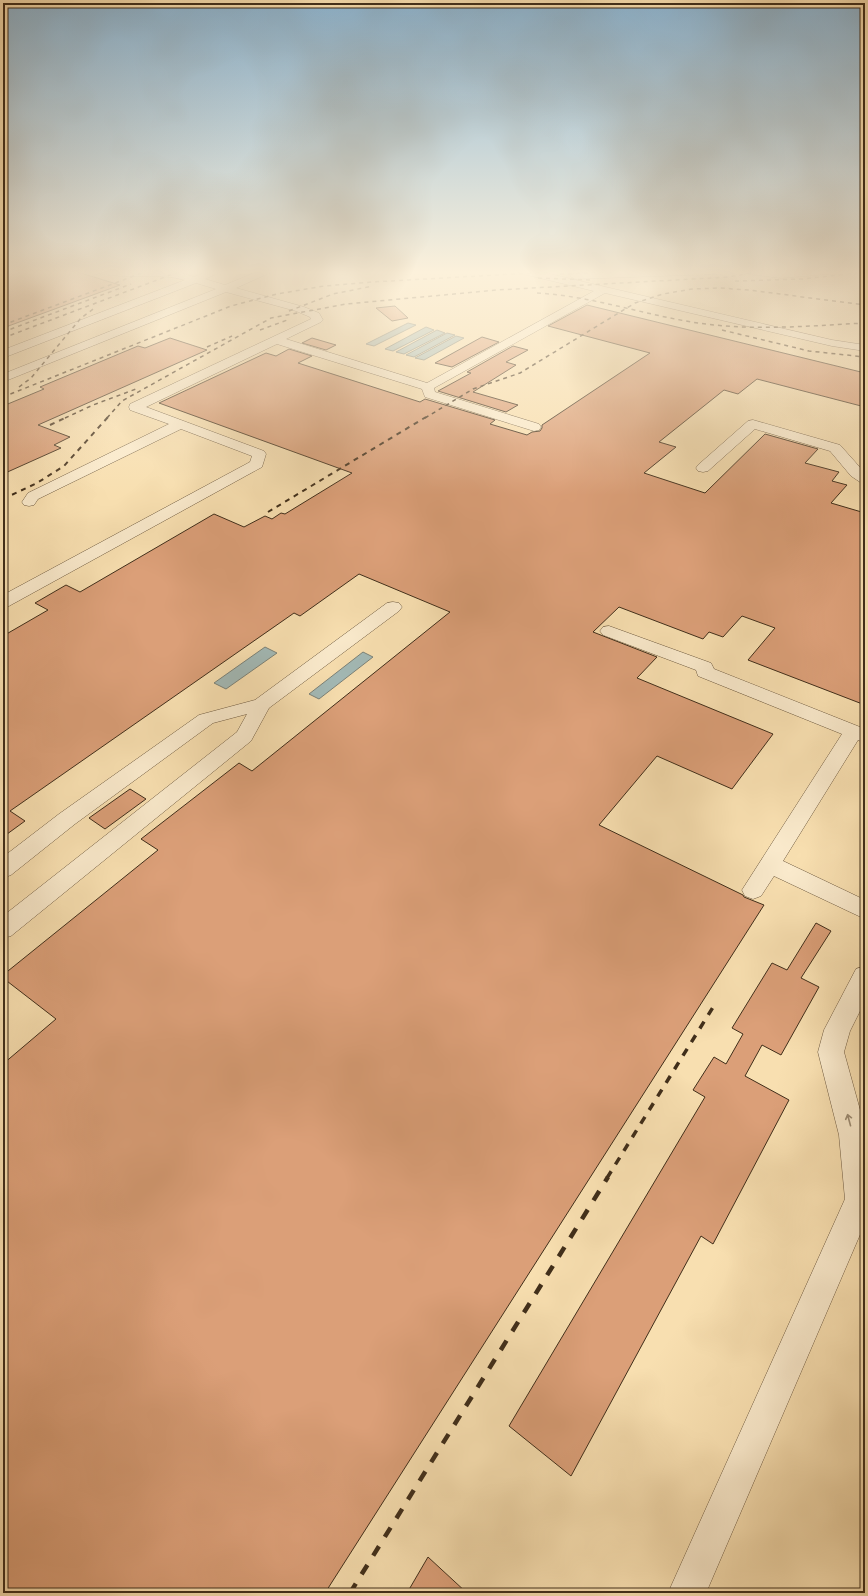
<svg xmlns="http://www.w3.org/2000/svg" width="868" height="1596" font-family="'Old Standard TT',serif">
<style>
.water{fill:#a3bab7;stroke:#7b8278}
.building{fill:#db9f78;stroke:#402e1a}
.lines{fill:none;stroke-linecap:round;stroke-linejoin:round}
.minor-casing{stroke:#6e5a40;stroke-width:1}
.minor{fill:#faeacc;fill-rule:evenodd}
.rail-far3{stroke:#402e1a;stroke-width:1.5;stroke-dasharray:4 4;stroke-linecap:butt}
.rail-far2{stroke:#402e1a;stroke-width:2;stroke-dasharray:5 5;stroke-linecap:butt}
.rail-far1{stroke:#402e1a;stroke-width:3.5;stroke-dasharray:8 8;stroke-linecap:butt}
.rail{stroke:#402e1a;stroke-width:4.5;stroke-dasharray:11 11;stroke-linecap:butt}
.oneway{stroke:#9d8c73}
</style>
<rect width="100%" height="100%" fill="#f8dfb0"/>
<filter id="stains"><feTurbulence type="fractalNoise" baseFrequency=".005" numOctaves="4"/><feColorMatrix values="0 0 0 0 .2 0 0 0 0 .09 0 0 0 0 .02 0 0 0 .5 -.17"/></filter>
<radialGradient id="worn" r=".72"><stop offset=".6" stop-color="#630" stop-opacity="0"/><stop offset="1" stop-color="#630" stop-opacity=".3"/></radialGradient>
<path class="water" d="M408 323 416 325 374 346 366 344Z
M426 327 434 330 393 351 385 349Z
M437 330 445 333 404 354 396 352Z
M447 333 455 335 414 357 406 355Z
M456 336 464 338 424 360 415 358Z
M265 647 277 653 226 689 214 683Z
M363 652 373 657 319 699 309 694Z"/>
<path class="building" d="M3 271H74L120 285 3 328Z
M587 305 865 373V407L757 379 738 394 724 390 659 442 676 447 644 473 705 493 765 434 818 449 805 463 839 472 832 481 847 485 831 503 865 513V705L748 660 775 628 742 616 723 637 709 632 703 639 619 607 593 632 657 657 637 678 773 734 732 789 657 756 599 825 743 895 744 897 764 905 325 1593H3V1064L56 1019 3 978V975L158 850 141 839 239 763 252 771 450 612 359 574 300 616 294 613 10 811 25 821 3 837V636L48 610 35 603 66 585 80 592 214 514 244 527 265 516 272 519 281 513 285 514 352 473 159 403 266 353 276 356 289 349 312 356 298 363 420 402 425 399 495 420 490 424 527 435 532 432 540 431 542 428V425L650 353 548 326Z
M395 306 408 318 392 321 376 308Z
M482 337 499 342 452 367 435 363Z
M170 338 207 350 38 425 70 437 54 445 61 448 3 474V406L44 389 40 387 138 346 145 348Z
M312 338 336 345 326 350 302 343Z
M513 346 528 350 506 362 516 365 473 392 518 405 506 412 438 391 471 373 467 372Z
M130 789 146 799 105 829 89 818Z
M816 923 831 931 801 978 819 987 781 1055 762 1045 745 1076 789 1100 713 1244 701 1236 571 1476 509 1426 705 1097 693 1090 714 1057 726 1064 743 1034 732 1028 772 963 787 970Z
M428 1557 467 1593H407Z"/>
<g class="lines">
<g class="minor-casing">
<path id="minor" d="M97 271H175L194 277 208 271H223L205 279 225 285 259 271H274L236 288 304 307 319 313 323 320 321 322 286 339 427 383 594 291 519 273 518 271H537L832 340 865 345V351L832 346 605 293 434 388 435 392 539 424 541 427 539 430 534 431 425 397 422 389 277 344 146 407 264 451 266 454 262 467 9 606 3 607V595L250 462 252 456 181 429 38 499 34 505 29 506 24 505 22 502 28 493 169 424 130 410 129 407 130 404 311 319 310 317 296 311 226 292 3 382V374L216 289 196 283 3 358V350L185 280C156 272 127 280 98 273Z
M621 271H720L715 274 575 279 570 276 575 273Z
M743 271H834L829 274 781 278 748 274Z
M753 420 840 445 865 473V483L860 482 851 476 830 451 755 429 708 471 703 472 698 471 696 468 698 465 748 421Z
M393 602 399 603 402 607 399 611 269 708 251 741 11 936 3 938V916L237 732 247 714 213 723 75 824 11 875 3 878V857L59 814 199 715 255 700 387 603Z
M609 626 711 663 714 669 865 729V743L858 740 783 861 865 900V919L774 876 761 896 753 899 745 896 742 890 842 734 698 676 696 670 603 635 600 631 603 627Z
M865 966V1001L850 1031 844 1052 865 1128V1223L706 1593H668L845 1199 839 1135 818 1052 824 1030 856 969Z"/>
</g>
<use href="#minor" class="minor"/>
<path class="rail-far3" d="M560 274 628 271
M538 278 591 280
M735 281 802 279 865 272
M537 293C592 296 644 315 698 323 753 331 809 326 865 323
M289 311 333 294 373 286
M3 325 147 271
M260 330 290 319
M722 330 809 351 865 357
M3 332 131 284
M3 338 181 271
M207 347 232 336
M19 387 31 378 81 318 96 307
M3 397 231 306 277 294 324 286 372 282 566 271
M65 418 93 405 136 389
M107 418 122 401 271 318 346 304 497 290 728 277 761 271
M425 418 473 389 520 373 635 303 663 294 692 289 720 288 749 290 865 305"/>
<path class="rail-far2" d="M50 425 67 417
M3 499 37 483 64 466 108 417
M268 512 426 417"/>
<path class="rail-far1" d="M607 1178 715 1004"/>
<path class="rail" d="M350 1593 608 1177"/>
</g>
<defs><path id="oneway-shaft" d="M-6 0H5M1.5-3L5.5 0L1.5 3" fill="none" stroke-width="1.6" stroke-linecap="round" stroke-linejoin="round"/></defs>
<use class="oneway" href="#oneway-shaft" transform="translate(849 1120) rotate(-105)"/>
<linearGradient id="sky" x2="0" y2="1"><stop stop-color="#8cb6d4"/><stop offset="0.55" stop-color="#fcf1db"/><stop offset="1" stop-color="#fcf1db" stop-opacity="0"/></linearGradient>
<rect width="868" height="495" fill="url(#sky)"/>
<rect width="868" height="1596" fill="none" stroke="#f8dfb0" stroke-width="16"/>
<rect x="4" y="4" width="860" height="1588" fill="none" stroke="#402e1a" stroke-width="2"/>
<rect x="8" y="8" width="852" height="1580" fill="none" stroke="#402e1a"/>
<rect width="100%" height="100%" filter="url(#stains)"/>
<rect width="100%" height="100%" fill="url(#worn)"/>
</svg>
